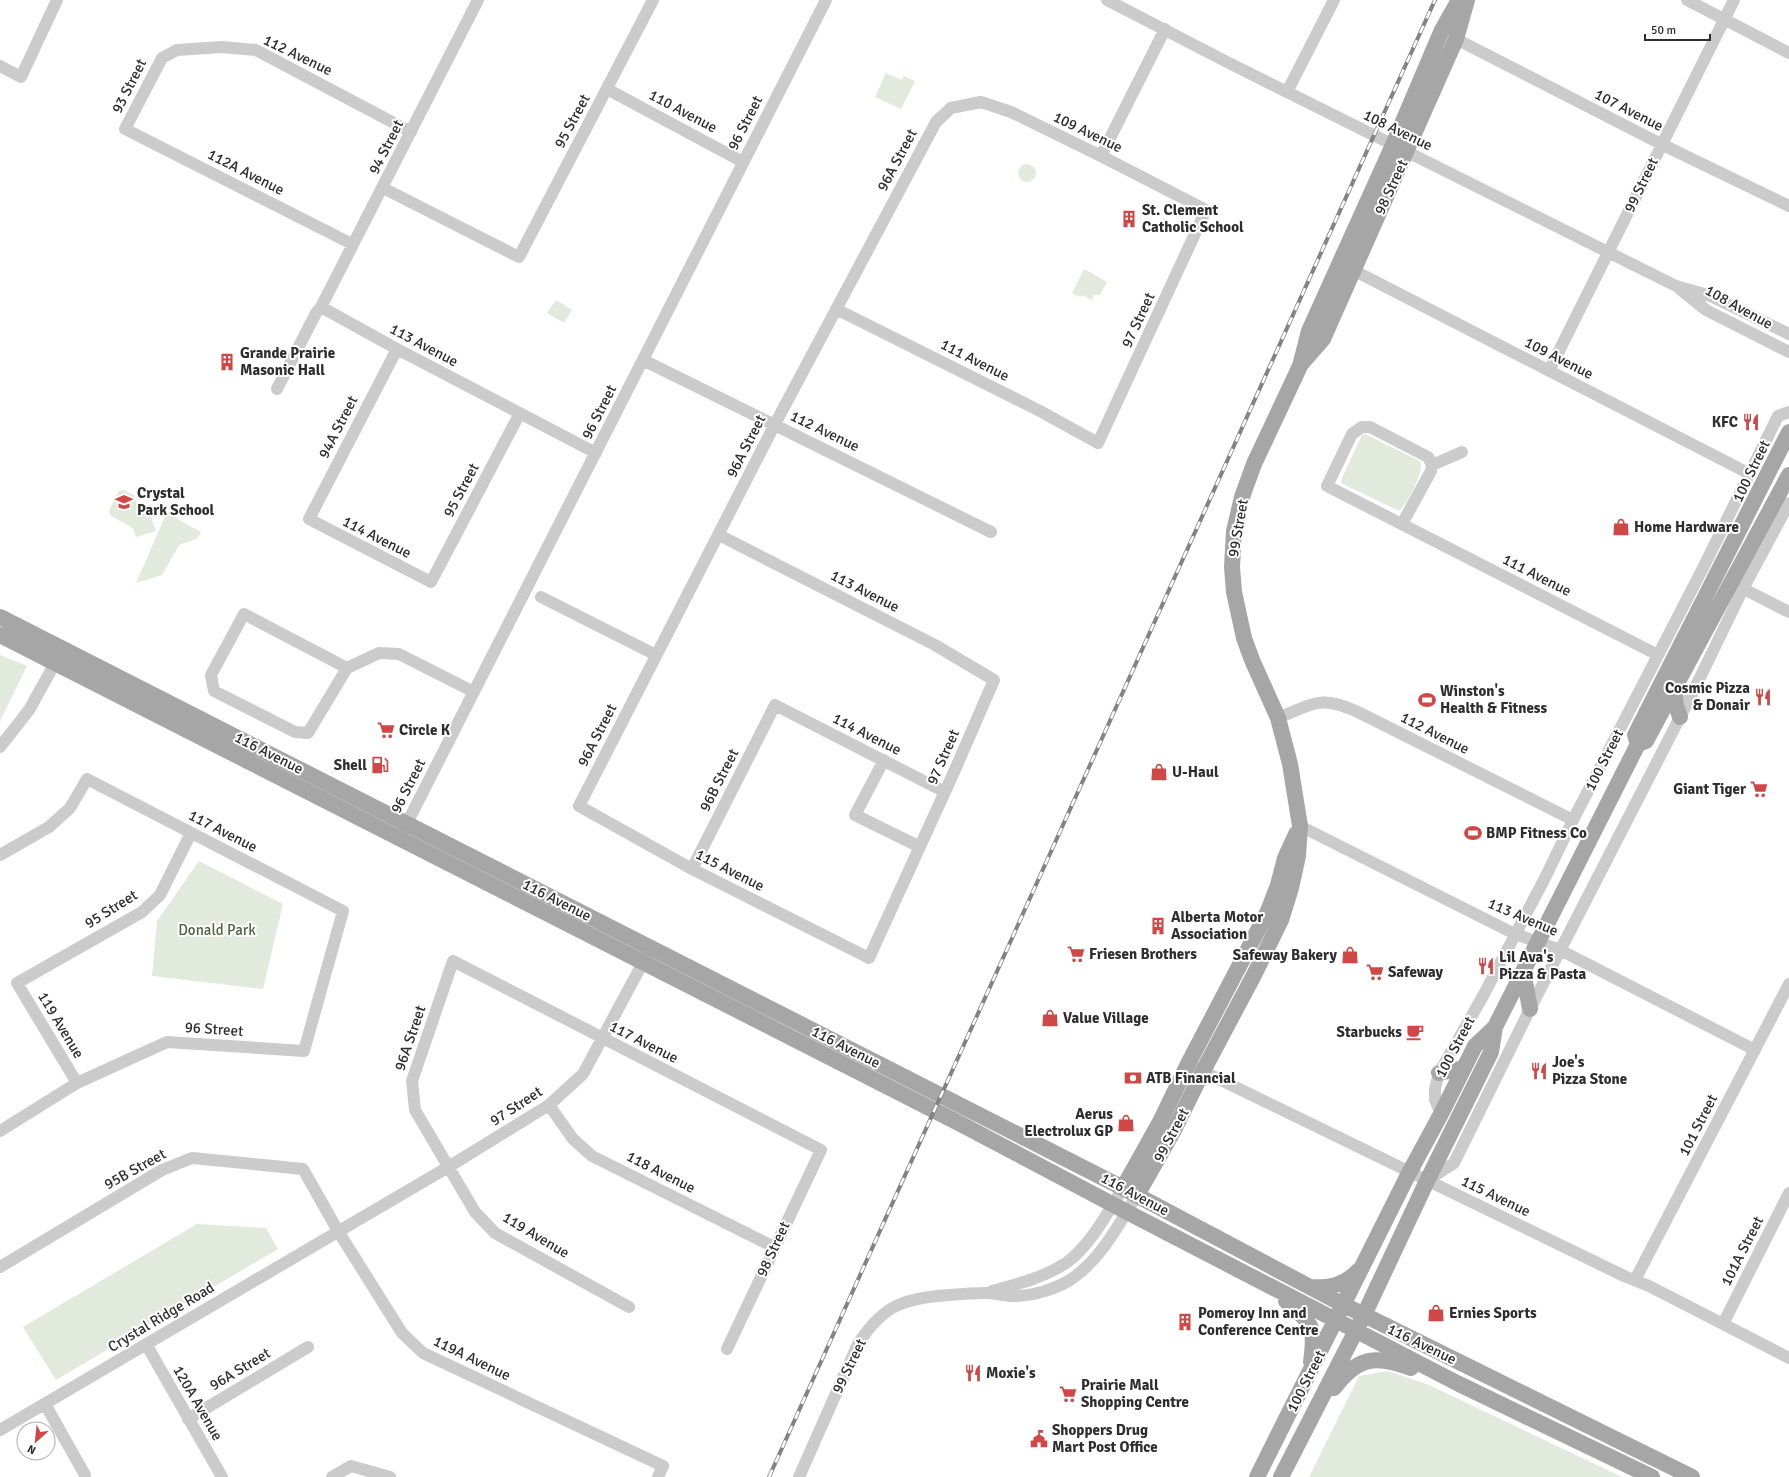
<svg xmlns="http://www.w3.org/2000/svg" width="1789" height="1477" font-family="Signika,sans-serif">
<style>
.green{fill:#e2e9dd}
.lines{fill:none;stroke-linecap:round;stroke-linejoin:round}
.minor{stroke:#cbcbcb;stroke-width:12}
.major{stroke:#a6a6a6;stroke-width:16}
.rail-casing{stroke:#838383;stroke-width:4}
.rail{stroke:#fff;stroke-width:2.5;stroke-dasharray:8;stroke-linecap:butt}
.labels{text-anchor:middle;stroke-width:4;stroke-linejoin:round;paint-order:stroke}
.street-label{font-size:15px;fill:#2e2e2e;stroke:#fff}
.poi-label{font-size:15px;font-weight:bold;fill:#2e2e2e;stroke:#fff;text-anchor:start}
.park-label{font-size:15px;fill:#4e6341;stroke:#fff}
</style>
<rect width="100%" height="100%" fill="#fff"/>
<path class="green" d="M886 73 902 80 904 76 915 81 901 109 875 97Z
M1018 173a9 9 0 1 1 18 0a9 9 0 1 1-18 0Z
M1084 269 1107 282 1100 295H1094L1092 300 1082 295 1080 297 1072 293Z
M556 300 572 310 564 323 547 313Z
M1365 434 1418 460 1421 463C1423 472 1407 506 1399 511L1341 483 1342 478 1362 435Z
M124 490 134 495 138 508 150 514 156 531 136 537 133 528 111 516 109 511 119 491Z
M173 510 176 517 179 520 201 532 198 538 179 545 162 575 136 583 167 512Z
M0 655 27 666 0 721Z
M199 861 283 904 263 989 152 976 157 921Z
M197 1224 266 1228 278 1249 56 1380 23 1327Z
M1388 1371 1429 1385 1622 1477H1309L1359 1376Z"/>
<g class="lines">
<path class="minor" d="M1107 0 1227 62 1676 286 1711 296 1789 334
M1687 0 1789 53
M1456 39 1661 144 1789 206
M0 66 21 77 57 0
M607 89 743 162
M1287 92 1334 0
M1101 156 1165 29
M383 188 519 257 653 0
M352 244 125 129 162 58 177 50 222 47 256 50 411 132
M1353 270 1750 474
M1680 289 1706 310 1789 352
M321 307 397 349 596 453
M397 349 309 519 431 582 520 413
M643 360 991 532
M1549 371 1734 0
M277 389 316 313 321 307 478 0
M1432 465 1462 452
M1402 524 1431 471 1432 465 1428 457 1370 427H1362L1352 434 1327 486 1658 655
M719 535 935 645 994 680 954 772 869 958 692 869 579 806 775 424 936 122 951 108 981 102 1011 112 1101 156 1206 210 1098 443 1040 411 836 309
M1736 585 1789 612
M541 597 656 655
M347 668 244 614 211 675 214 691 295 732 308 733 347 668 379 653 399 654 474 692
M1278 718C1316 702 1323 695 1362 714L1573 820
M0 747 29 710 59 656
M884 760 855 815 920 847
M1300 826 1515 934 1560 950 1755 1050
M403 831 826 0
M0 855 49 827 70 808 87 779 343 911 304 1051 167 1042 77 1083 0 1131
M692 869 775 705 945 792
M1188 1064 1624 1276 1649 1286 1789 1358
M77 1083 17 983 142 912 160 895 191 833
M549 1105 573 1139 592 1156 774 1247
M1441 1114 1435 1100V1089L1439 1073 1483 996 1545 878 1573 820 1703 568 1778 416 1789 412
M1428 1180 1454 1163 1530 1009 1693 692 1743 589 1789 503
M0 1267 162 1170 192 1158 303 1169 338 1231 402 1333 423 1353 663 1466 658 1477
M1635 1280 1789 984
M992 1291C1017 1284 1043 1278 1066 1263 1091 1245 1107 1213 1123 1188
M629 1307 495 1233 475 1212 415 1110 412 1081 453 961 821 1150 727 1349
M1723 1324 1789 1193
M146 1344 222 1477
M45 1404 85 1475
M188 1419 308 1347
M0 1430 450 1166 549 1105 583 1074 647 955
M332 1477 351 1466 390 1477
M799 1477 858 1344C883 1305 904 1298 949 1295 961 1294 973 1293 985 1293 995 1293 1005 1296 1015 1296 1033 1296 1055 1289 1070 1280 1100 1261 1119 1224 1137 1195"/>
<path class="major" d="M1302 363 1323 339 1456 39 1467 0
M0 617 1123 1188 1344 1305 1692 1477
M0 635 957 1122 1127 1212 1457 1383 1652 1477
M1676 689 1675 702 1680 717
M1638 744 1635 735 1789 432
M1523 971 1530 1009
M1439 1073 1464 1068
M1123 1188 1160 1122 1188 1064 1268 911 1278 885 1285 858 1296 834
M1137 1195 1174 1130 1203 1071 1254 975 1281 920 1291 888 1298 856 1300 826 1290 764 1278 718 1252 660 1244 638 1234 592 1232 567 1234 531 1242 497 1254 464 1300 366 1309 331 1393 145 1442 30 1459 0
M1311 1287C1331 1288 1345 1285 1359 1270
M1286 1301C1313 1325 1316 1326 1311 1362
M1334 1388C1358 1356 1376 1355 1411 1368
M1257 1477 1409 1173 1441 1114 1475 1046 1495 1027
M1281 1477 1364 1315 1427 1181 1491 1052 1495 1027 1638 744 1646 741 1789 475"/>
<g class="rail-casing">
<path id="rail" d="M769 1477 1435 0"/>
</g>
<use href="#rail" class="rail"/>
</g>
<defs>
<g id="building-bare" transform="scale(1.38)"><path d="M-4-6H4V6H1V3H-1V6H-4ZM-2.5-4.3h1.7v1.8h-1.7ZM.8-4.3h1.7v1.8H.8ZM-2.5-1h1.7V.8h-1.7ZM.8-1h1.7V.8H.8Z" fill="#cf4846" stroke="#fff" stroke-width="2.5" paint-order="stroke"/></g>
<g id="restaurant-bare" transform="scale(1.38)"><path d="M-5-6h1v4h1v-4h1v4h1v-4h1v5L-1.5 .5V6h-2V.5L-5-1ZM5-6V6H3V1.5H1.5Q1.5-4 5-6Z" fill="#cf4846" stroke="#fff" stroke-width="2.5" paint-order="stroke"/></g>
<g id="school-bare" transform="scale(1.38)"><path d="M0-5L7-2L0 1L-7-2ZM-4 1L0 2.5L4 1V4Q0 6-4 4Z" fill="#cf4846" stroke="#fff" stroke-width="2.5" paint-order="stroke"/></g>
<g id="shop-bare" transform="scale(1.38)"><path d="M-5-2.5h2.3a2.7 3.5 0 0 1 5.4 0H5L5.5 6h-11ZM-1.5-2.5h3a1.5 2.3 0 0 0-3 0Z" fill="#cf4846" stroke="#fff" stroke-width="2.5" paint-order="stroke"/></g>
<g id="stadium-bare" transform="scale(1.38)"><path d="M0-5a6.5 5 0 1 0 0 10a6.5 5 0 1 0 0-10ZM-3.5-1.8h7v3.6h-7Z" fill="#cf4846" stroke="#fff" stroke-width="2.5" paint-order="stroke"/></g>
<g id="supermarket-bare" transform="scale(1.38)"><path d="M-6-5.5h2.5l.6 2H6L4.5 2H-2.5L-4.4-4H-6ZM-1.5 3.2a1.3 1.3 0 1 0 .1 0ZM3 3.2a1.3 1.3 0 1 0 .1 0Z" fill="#cf4846" stroke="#fff" stroke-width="2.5" paint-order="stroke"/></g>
<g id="fuel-bare" transform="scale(1.38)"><path d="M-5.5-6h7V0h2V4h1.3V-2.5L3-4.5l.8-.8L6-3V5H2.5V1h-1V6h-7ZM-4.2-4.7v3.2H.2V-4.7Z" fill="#cf4846" stroke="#fff" stroke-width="2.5" paint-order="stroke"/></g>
<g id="cafe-bare" transform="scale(1.38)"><path d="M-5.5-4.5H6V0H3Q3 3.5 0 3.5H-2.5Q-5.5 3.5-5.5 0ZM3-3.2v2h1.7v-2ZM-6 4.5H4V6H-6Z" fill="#cf4846" stroke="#fff" stroke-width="2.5" paint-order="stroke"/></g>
<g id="bank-bare" transform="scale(1.38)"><path d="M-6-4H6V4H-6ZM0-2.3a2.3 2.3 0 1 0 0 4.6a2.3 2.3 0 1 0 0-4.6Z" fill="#cf4846" stroke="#fff" stroke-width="2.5" paint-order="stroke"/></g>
<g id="civic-bare" transform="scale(1.38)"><path d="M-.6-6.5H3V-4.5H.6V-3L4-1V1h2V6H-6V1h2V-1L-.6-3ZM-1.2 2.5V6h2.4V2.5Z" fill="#cf4846" stroke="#fff" stroke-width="2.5" paint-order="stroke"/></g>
</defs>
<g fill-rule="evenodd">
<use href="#building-bare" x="1129" y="219"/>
<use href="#building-bare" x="227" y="362"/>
<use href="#restaurant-bare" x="1751" y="422"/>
<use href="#school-bare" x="124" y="502"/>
<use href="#shop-bare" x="1621" y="527"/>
<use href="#restaurant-bare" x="1763" y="697"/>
<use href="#stadium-bare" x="1427" y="700"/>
<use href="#supermarket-bare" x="386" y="730"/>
<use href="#fuel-bare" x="380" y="765"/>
<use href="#shop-bare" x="1159" y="772"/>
<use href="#supermarket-bare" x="1759" y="789"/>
<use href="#stadium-bare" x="1473" y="833"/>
<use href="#building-bare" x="1158" y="926"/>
<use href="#supermarket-bare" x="1076" y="954"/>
<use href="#shop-bare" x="1350" y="955"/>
<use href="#restaurant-bare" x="1486" y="966"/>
<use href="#supermarket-bare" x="1375" y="972"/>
<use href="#shop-bare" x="1050" y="1018"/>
<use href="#cafe-bare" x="1415" y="1032"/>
<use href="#restaurant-bare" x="1539" y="1071"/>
<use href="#bank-bare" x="1133" y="1078"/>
<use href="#shop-bare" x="1126" y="1123"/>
<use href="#shop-bare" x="1436" y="1313"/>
<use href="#building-bare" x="1185" y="1322"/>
<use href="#restaurant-bare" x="973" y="1373"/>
<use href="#supermarket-bare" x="1068" y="1394"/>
<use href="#civic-bare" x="1039" y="1439"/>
</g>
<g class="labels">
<g class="street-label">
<text transform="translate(298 55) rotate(26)" y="5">112 Avenue</text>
<text transform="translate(129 86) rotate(-63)" y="5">93 Street</text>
<text transform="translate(1629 110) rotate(27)" y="5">107 Avenue</text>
<text transform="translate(683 111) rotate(28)" y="5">110 Avenue</text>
<text transform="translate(572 121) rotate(-62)" y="5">95 Street</text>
<text transform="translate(745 123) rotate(-63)" y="5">96 Street</text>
<text transform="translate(1398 130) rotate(26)" y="5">108 Avenue</text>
<text transform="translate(1088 132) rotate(26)" y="5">109 Avenue</text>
<text transform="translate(386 147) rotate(-63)" y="5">94 Street</text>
<text transform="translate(897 160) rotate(-62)" y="5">96A Street</text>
<text transform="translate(246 172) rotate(27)" y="5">112A Avenue</text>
<text transform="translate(1641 185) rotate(-64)" y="5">99 Street</text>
<text transform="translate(1391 187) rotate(-65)" y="5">98 Street</text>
<text transform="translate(1739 307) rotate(29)" y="5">108 Avenue</text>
<text transform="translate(1138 320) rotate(-65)" y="5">97 Street</text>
<text transform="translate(424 345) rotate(28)" y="5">113 Avenue</text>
<text transform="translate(1559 358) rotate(27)" y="5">109 Avenue</text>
<text transform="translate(975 360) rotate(27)" y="5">111 Avenue</text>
<text transform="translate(599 412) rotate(-63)" y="5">96 Street</text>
<text transform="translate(338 427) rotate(-63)" y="5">94A Street</text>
<text transform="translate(825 431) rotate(26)" y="5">112 Avenue</text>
<text transform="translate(746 446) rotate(-63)" y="5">96A Street</text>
<text transform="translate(1751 471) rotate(-64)" y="5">100 Street</text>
<text transform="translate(461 490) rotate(-62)" y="5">95 Street</text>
<text transform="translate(1238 528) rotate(-80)" y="5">99 Street</text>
<text transform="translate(377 537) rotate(27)" y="5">114 Avenue</text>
<text transform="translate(1537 575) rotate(27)" y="5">111 Avenue</text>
<text transform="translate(865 591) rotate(27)" y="5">113 Avenue</text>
<text transform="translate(1435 733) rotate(27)" y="5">112 Avenue</text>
<text transform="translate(867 734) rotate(27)" y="5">114 Avenue</text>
<text transform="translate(597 735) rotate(-63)" y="5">96A Street</text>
<text transform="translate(269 753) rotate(27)" y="5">116 Avenue</text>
<text transform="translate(943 757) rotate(-66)" y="5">97 Street</text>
<text transform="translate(1604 760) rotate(-63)" y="5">100 Street</text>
<text transform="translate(719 780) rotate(-63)" y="5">96B Street</text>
<text transform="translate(408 786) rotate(-63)" y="5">96 Street</text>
<text transform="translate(223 831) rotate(27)" y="5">117 Avenue</text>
<text transform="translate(730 870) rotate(27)" y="5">115 Avenue</text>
<text transform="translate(557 900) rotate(27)" y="5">116 Avenue</text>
<text transform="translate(111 909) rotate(-32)" y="5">95 Street</text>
<text transform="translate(1523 917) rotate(23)" y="5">113 Avenue</text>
<text transform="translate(61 1025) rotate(59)" y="5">119 Avenue</text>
<text transform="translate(214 1029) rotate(4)" y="5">96 Street</text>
<text transform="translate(410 1038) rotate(-71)" y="5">96A Street</text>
<text transform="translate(644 1042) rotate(27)" y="5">117 Avenue</text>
<text transform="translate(846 1047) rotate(27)" y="5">116 Avenue</text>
<text transform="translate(1455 1047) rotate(-62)" y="5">100 Street</text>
<text transform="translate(516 1106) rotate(-33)" y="5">97 Street</text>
<text transform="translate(1698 1125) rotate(-63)" y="5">101 Street</text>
<text transform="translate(1171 1135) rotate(-62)" y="5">99 Street</text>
<text transform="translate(135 1169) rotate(-29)" y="5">95B Street</text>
<text transform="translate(661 1172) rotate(27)" y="5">118 Avenue</text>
<text transform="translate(1135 1194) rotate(28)" y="5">116 Avenue</text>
<text transform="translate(1496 1196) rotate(26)" y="5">115 Avenue</text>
<text transform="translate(536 1235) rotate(31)" y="5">119 Avenue</text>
<text transform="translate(773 1249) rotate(-65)" y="5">98 Street</text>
<text transform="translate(1742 1251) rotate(-63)" y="5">101A Street</text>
<text transform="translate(161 1317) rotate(-31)" y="5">Crystal Ridge Road</text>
<text transform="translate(1422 1344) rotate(26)" y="5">116 Avenue</text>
<text transform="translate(472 1358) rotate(26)" y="5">119A Avenue</text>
<text transform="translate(849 1366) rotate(-64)" y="5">99 Street</text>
<text transform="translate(240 1369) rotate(-31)" y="5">96A Street</text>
<text transform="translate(1306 1381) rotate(-63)" y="5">100 Street</text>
<text transform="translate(198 1403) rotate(60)" y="5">120A Avenue</text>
</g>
<g class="poi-label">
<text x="1142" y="215">St. Clement<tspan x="1142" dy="17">Catholic School</tspan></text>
<text x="240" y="358">Grande Prairie<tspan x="240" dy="17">Masonic Hall</tspan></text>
<text x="1738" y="427" text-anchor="end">KFC</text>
<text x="137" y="498">Crystal<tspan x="137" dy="17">Park School</tspan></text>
<text x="1634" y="532">Home Hardware</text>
<text x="1750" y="693" text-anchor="end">Cosmic Pizza<tspan x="1750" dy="17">&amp; Donair</tspan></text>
<text x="1440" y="696">Winston's<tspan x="1440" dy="17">Health &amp; Fitness</tspan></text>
<text x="399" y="735">Circle K</text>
<text x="367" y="770" text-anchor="end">Shell</text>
<text x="1172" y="777">U-Haul</text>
<text x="1746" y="794" text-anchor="end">Giant Tiger</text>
<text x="1486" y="838">BMP Fitness Co</text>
<text x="1171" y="922">Alberta Motor<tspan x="1171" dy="17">Association</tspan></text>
<text x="1089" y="959">Friesen Brothers</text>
<text x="1337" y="960" text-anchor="end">Safeway Bakery</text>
<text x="1499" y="962">Lil Ava's<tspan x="1499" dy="17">Pizza &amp; Pasta</tspan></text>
<text x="1388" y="977">Safeway</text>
<text x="1063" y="1023">Value Village</text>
<text x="1402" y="1037" text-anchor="end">Starbucks</text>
<text x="1552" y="1067">Joe's<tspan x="1552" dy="17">Pizza Stone</tspan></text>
<text x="1146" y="1083">ATB Financial</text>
<text x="1113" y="1119" text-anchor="end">Aerus<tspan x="1113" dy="17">Electrolux GP</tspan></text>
<text x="1198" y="1318">Pomeroy Inn and<tspan x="1198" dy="17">Conference Centre</tspan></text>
<text x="1449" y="1318">Ernies Sports</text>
<text x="986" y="1378">Moxie's</text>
<text x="1081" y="1390">Prairie Mall<tspan x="1081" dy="17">Shopping Centre</tspan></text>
<text x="1052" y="1435">Shoppers Drug<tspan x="1052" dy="17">Mart Post Office</tspan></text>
</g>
<g class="park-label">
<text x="217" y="935">Donald Park</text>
</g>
</g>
<g transform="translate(36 1441) rotate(207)"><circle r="19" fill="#ffffff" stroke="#ababab"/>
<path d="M0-3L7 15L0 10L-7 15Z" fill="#cf4846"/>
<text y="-6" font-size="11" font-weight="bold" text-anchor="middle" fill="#2e2e2e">N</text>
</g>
<path d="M1645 34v6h65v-6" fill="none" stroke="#2e2e2e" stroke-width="2"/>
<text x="1651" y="34" font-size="12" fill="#2e2e2e" stroke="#ffffff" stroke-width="3" paint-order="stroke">50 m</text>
</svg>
